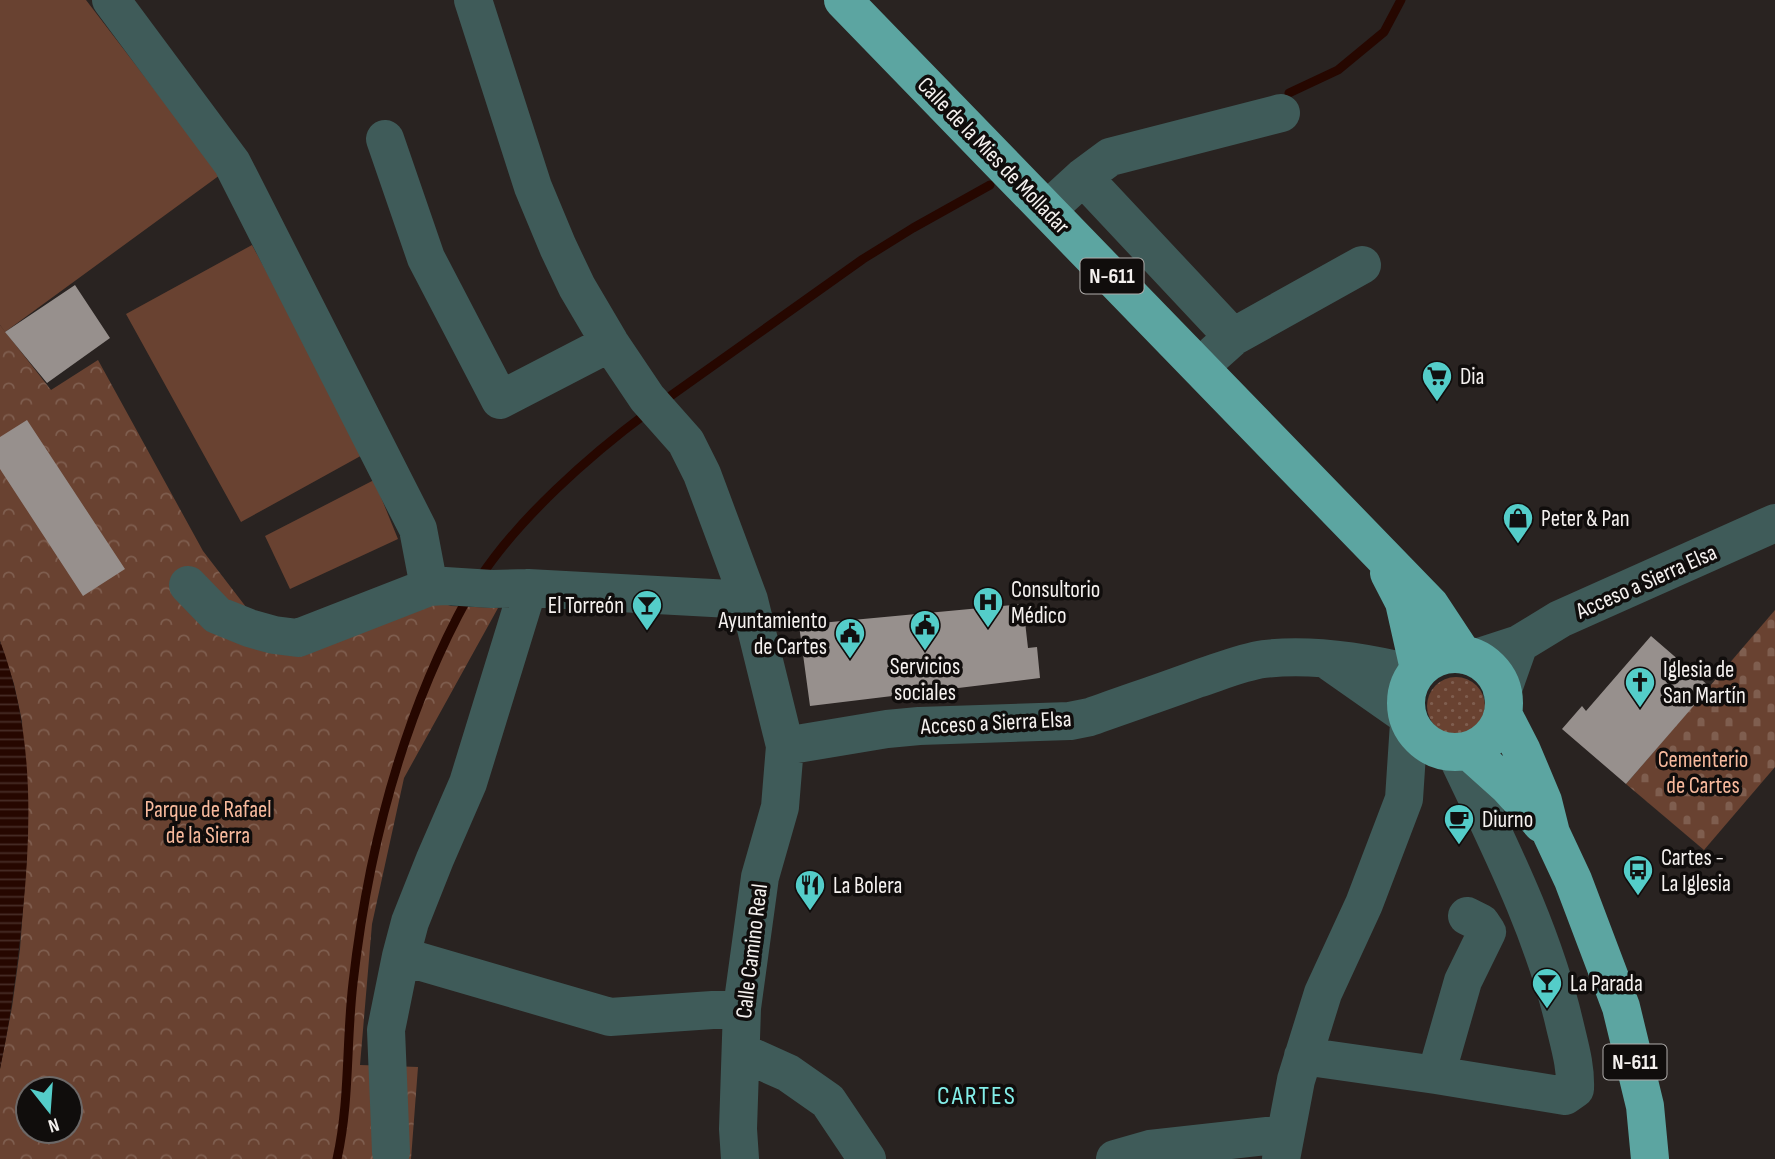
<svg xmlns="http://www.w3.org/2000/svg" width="1775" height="1159" font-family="'Sofia Sans Condensed',sans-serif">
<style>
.cemetery{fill:url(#cemetery-stones)}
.park{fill:url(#park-crowns);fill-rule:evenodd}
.garden{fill:url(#garden-dots)}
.pitch{fill:#694231}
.water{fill:url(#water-rules)}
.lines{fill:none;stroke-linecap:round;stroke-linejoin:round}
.stream{stroke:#260700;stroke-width:9}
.building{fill:#97908d}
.minor{stroke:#3f5b59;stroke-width:38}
.highway{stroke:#5ca5a1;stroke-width:38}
.labels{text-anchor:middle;stroke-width:7;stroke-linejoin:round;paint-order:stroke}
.shield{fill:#100d0c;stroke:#b0adab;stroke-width:2}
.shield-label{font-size:21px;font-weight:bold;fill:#f5f1ef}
.street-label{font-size:23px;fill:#f5f1ef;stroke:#100d0c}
.poi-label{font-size:23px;fill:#f5f1ef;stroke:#100d0c;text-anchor:start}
.park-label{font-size:23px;fill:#f8ba9d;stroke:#100d0c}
.quarter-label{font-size:26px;letter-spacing:2px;fill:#83eee9;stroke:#100d0c}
</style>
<defs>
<pattern id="cemetery-stones" width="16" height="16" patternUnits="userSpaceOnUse" patternTransform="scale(1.75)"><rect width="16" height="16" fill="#694231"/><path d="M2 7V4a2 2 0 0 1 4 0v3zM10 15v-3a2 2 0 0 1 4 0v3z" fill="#7f5e4f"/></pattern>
<pattern id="park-crowns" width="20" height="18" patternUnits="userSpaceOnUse" patternTransform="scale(1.75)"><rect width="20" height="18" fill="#694231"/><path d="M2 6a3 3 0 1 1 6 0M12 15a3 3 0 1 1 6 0" fill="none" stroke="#7f5e4f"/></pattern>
<pattern id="garden-dots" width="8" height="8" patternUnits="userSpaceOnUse" patternTransform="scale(1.75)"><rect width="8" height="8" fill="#694231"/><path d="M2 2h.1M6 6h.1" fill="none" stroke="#7f5e4f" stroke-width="1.8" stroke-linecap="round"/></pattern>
<pattern id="water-rules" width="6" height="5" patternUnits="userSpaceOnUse" patternTransform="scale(1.75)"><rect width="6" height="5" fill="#260700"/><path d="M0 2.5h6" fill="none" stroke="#462c26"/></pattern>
</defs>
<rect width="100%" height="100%" fill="#292321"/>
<path class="cemetery" d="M1775 610V767L1704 850 1626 784Z"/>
<path class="park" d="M0 325 51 390 98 360 203 551 282 654 439 602 451 606 498 608 404 778 372 924 360 1065 418 1067 411 1159H0V1069L12 1007 20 949 27 855 22 721 14 684 0 641ZM28 1089H70V1131H28Z"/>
<path class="garden" d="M1427 706a29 29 0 1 1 58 0a29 29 0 1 1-58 0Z"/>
<path class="pitch" d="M0 0H86L220 175 5 332 0 325Z
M252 245 366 453 241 522 126 314Z
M374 480 398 539 290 589 265 536Z"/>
<path class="water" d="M0 641C33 727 32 820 23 910 18 964 11 1017 0 1069Z"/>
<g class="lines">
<path class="stream" d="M1289 93 1338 70 1384 32 1401 0
M662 402 863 259 913 228 990 185
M479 579C519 518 589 456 648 412
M337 1159C350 1101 346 1042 353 983 368 850 403 715 468 597"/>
</g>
<path class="building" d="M75 285 110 338 47 383 5 332Z
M27 420 125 569 83 596 0 469V437Z
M1023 604 1028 648 1037 647 1040 678 810 706 799 625Z
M1651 636 1710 687 1626 784 1562 729 1582 706 1586 711Z"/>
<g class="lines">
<path class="minor" d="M111 0 232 163 418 529 429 587
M473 0 533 187 558 247 577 287 610 343 647 398 686 442 702 474 749 600 785 746 780 807 760 877 742 1008 738 1129 740 1159
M385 139 426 258 500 400 610 343
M1083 177 1233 337
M1047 210 1083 177 1110 157 1281 113
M1214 354 1233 337 1362 265
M188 585 217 615 249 628 274 635 298 638 429 587 445 586 492 589 528 588 749 600
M1476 658 1519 644 1560 619 1775 523
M1330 662 1407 716
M1502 692 1519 644
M785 746 887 729 919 726 1070 721 1090 717C1126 704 1162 692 1197 679 1219 672 1242 662 1264 659 1314 653 1366 662 1414 674
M401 956 610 1017 742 1008
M741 1052 788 1073 828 1101 867 1159
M1303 1056 1436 1075 1565 1096 1575 1089C1576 1067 1570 1047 1565 1026 1543 930 1497 841 1455 752
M1436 1075 1463 981 1487 932 1481 923 1467 916
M391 1152 386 1030 401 956 410 922 435 859 468 783 528 588
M1115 1159 1150 1149 1285 1134
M1281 1159 1296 1080 1323 993 1364 904 1404 799 1409 723"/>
<path class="highway" d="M843 0 1430 605 1463 655
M1389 573 1404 602 1419 669
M1406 703a49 49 0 1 1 98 0a49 49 0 1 1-98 0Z
M1503 714 1522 751 1543 801 1551 833 1573 880 1621 1007 1645 1106 1650 1159
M1469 751 1508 786 1542 824"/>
</g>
<defs>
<g id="supermarket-pin" transform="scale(1.575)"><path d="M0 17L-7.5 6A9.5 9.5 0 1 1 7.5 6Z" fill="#54cdc9" stroke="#100d0c"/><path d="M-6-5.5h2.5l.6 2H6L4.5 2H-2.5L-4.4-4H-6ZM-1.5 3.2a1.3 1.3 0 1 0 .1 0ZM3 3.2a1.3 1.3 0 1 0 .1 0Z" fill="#111"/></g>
<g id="shop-pin" transform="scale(1.575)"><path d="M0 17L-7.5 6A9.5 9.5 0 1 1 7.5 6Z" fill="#54cdc9" stroke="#100d0c"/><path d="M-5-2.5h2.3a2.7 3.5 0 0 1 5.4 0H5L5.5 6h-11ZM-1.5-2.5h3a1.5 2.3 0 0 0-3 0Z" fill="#111"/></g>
<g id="hospital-pin" transform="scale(1.575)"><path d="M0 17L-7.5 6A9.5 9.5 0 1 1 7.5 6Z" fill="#54cdc9" stroke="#100d0c"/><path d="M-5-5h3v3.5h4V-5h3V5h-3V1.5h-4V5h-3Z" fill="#111"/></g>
<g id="bar-pin" transform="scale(1.575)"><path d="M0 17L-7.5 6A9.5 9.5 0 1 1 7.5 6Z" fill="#54cdc9" stroke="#100d0c"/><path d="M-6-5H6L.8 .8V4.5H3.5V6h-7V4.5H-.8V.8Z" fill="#111"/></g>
<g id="civic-pin" transform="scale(1.575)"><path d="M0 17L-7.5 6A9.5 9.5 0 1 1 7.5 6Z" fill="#54cdc9" stroke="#100d0c"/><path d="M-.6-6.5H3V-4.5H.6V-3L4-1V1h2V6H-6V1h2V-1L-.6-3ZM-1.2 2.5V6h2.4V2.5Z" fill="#111"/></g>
<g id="church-pin" transform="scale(1.575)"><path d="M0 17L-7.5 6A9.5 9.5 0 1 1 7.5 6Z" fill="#54cdc9" stroke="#100d0c"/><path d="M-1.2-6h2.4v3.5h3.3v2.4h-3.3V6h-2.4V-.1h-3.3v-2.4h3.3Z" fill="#111"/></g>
<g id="cafe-pin" transform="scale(1.575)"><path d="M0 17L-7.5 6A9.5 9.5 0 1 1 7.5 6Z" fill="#54cdc9" stroke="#100d0c"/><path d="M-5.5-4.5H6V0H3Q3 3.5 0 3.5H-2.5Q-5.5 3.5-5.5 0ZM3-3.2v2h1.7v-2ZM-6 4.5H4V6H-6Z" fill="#111"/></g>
<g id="bus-pin" transform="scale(1.575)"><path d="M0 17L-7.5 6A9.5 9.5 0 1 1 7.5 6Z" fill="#54cdc9" stroke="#100d0c"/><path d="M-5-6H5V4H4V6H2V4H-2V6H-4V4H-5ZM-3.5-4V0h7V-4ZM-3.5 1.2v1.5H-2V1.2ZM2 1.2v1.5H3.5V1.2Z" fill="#111"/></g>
<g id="restaurant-pin" transform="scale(1.575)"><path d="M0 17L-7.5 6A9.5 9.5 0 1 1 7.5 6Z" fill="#54cdc9" stroke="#100d0c"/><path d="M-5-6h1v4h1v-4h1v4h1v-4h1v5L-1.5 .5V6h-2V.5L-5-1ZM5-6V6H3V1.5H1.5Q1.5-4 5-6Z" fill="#111"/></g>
</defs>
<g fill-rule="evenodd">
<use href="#supermarket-pin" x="1437" y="376"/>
<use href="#shop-pin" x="1518" y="518"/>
<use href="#hospital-pin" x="988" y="602"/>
<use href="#bar-pin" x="647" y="605"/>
<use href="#civic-pin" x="925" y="625"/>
<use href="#civic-pin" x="850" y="633"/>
<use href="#church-pin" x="1640" y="682"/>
<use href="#cafe-pin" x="1459" y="819"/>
<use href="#bus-pin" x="1638" y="870"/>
<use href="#restaurant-pin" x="810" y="885"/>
<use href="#bar-pin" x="1547" y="983"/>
</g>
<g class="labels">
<g class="shield">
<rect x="1080.5" y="258.5" width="63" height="35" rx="5"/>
<rect x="1603.5" y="1044.5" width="63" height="35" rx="5"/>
</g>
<g class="shield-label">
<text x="1112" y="283">N-611</text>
<text x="1635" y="1069">N-611</text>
</g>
<g class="street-label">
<text transform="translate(994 155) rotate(46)" y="8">Calle de la Mies de Molladar</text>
<text transform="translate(1646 581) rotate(-24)" y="8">Acceso a Sierra Elsa</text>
<text transform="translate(996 722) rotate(-3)" y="8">Acceso a Sierra Elsa</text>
<text transform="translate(751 951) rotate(-83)" y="8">Calle Camino Real</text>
</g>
<g class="poi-label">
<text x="1460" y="384">Dia</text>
<text x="1541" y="526">Peter &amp; Pan</text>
<text x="1011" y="597">Consultorio<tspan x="1011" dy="26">Médico</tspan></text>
<text x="624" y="613" text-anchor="end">El Torreón</text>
<text x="827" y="628" text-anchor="end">Ayuntamiento<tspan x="827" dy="26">de Cartes</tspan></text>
<text x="925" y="674" text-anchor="middle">Servicios<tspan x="925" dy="26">sociales</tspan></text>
<text x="1663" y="677">Iglesia de<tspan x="1663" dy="26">San Martín</tspan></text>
<text x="1482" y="827">Diurno</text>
<text x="1661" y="865">Cartes -<tspan x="1661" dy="26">La Iglesia</tspan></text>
<text x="833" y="893">La Bolera</text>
<text x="1570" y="991">La Parada</text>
</g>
<g class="park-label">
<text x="1703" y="767">Cementerio<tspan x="1703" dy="26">de Cartes</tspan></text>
<text x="208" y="817">Parque de Rafael<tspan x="208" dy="26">de la Sierra</tspan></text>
</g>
<g class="quarter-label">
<text x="977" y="1104">CARTES</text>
</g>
</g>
<g transform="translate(49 1110) rotate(163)"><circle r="33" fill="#100d0c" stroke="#6c6867" stroke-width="2"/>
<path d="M0-5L12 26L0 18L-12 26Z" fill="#54cdc9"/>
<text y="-10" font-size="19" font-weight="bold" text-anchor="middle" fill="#f5f1ef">N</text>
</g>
</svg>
